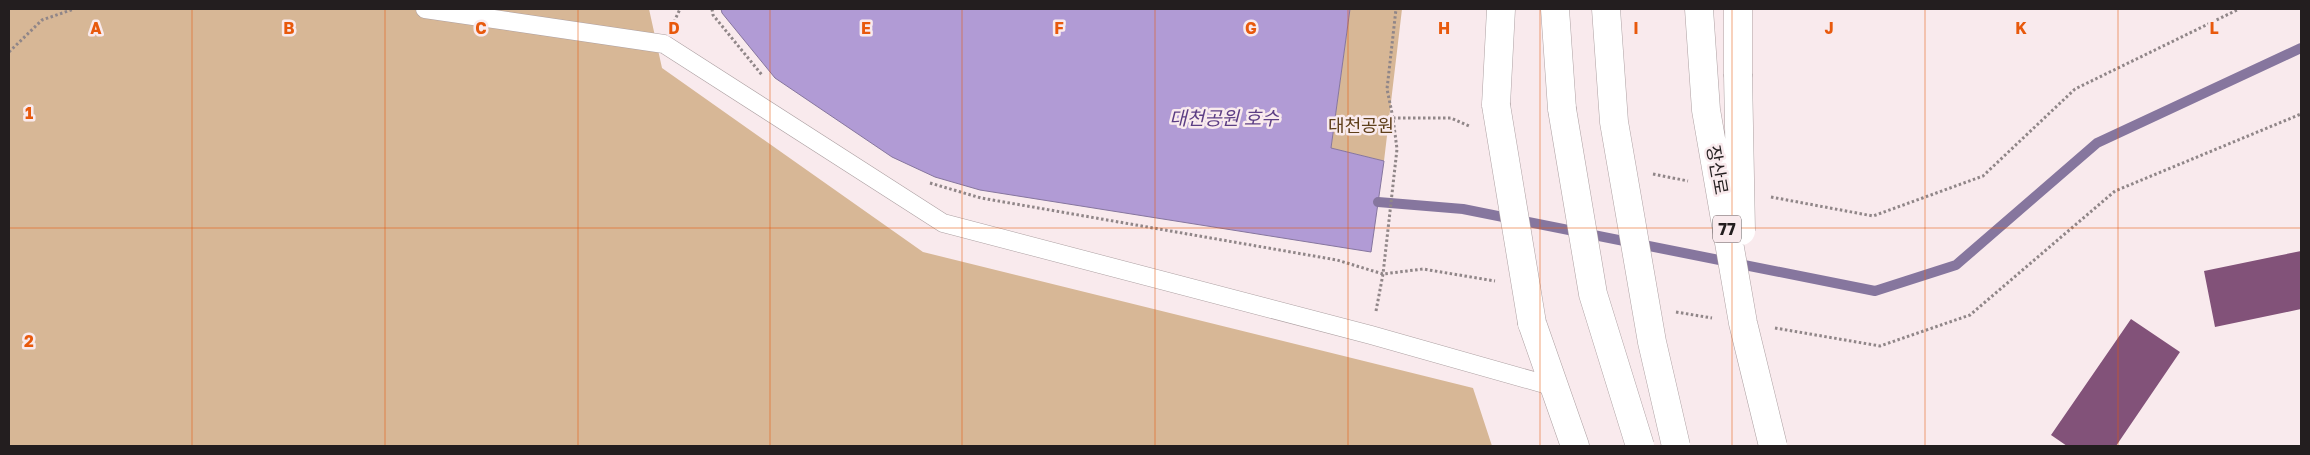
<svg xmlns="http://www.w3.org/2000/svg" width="2310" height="455" font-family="'Golos Text','Noto Sans KR',sans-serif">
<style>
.green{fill:#d7b796}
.water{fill:#b19bd5;stroke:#86769e}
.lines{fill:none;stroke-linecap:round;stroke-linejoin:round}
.stream{stroke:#86769e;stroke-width:10}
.building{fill:#825279}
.service-casing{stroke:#ada0a2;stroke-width:19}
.minor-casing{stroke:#ada0a2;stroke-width:29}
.trunk-casing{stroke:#ada0a2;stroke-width:29}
.path{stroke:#908688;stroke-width:3;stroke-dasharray:2.5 2.5;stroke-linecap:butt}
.service{stroke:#fff;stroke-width:18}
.minor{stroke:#fff;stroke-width:28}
.trunk{stroke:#fff;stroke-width:28}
.minor-bridge-casing{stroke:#ada0a2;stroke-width:29;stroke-linecap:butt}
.trunk-bridge-casing{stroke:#ada0a2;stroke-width:29;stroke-linecap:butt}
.minor-bridge{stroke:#fff;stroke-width:28}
.trunk-bridge{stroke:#fff;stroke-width:28}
.grid{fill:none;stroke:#e8590c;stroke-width:1;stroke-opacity:0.55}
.labels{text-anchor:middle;stroke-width:5;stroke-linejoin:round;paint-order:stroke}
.shield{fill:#f9eaed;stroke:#635b5d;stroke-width:1}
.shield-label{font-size:16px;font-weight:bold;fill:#231e1f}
.park-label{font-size:18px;fill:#5f3f1a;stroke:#f9eaed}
.street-label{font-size:18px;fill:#231e1f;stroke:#f9eaed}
.water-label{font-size:19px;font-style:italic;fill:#5c3e84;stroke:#f9eaed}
.grid-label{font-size:16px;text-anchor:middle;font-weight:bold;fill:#e8590c;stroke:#f9eaed;stroke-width:5;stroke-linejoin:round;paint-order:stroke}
</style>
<rect width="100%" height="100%" fill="#f9eaed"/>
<path class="green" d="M9 9H649L662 68 923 252 1473 388 1492 446H9Z
M1350 9H1402L1384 161 1331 148Z"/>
<path class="water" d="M721 9H1350L1331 148 1384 161 1371 252 980 190 935 177 892 157 775 78 722 13Z"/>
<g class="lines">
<path class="stream" d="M1378 202 1463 209 1875 291 1956 265 2097 143 2301 48"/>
</g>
<path class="building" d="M2301 251V309L2215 327 2204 271Z
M2131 319 2180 352 2116 446H2067L2051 435Z"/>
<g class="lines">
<g class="service-casing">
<path id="service" d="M425 9 664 44 943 223 1371 335 1555 387"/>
</g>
<g class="minor-casing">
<path id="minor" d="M1496 105 1501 9
M1532 323 1575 446"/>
</g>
<g class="trunk-casing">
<path id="trunk" d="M1555 9 1562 109
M1738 9V74"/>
</g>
<path class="path" d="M712 9 713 15 762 75
M674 22 680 9
M9 52 42 20 74 9
M1393 118H1451L1469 126
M1653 174 1688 181
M930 183 981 198 1337 260 1383 274 1397 149 1393 118 1387 89 1396 9
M1771 197 1873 216 1983 176 2075 89 2239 9
M1376 311 1383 274 1423 269 1495 281
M1676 312 1712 318
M1775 328 1880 346 1970 315 2115 191 2301 114"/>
<use href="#service" class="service"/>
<use href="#minor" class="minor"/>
<use href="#trunk" class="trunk"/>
<g class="minor-bridge-casing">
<path id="minor-bridge" d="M1496 105 1532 323"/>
</g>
<g class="trunk-bridge-casing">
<path id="trunk-bridge" d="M1606 9 1614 122 1652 342 1676 446
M1699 9 1706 110 1743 323 1773 446
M1738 74 1741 231
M1562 109 1593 294 1640 446"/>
</g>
<use href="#minor-bridge" class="minor-bridge"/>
<use href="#trunk-bridge" class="trunk-bridge"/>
</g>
<path class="grid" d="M192 9V446M385 9V446M578 9V446M770 9V446M962 9V446M1155 9V446M1348 9V446M1540 9V446M1732 9V446M1925 9V446M2118 9V446M9 228H2301"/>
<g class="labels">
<rect class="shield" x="1713" y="215.5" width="28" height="27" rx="4"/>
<g class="shield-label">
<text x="1727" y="235">77</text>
</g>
<g class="park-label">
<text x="1361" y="132">대천공원</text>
</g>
<g class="street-label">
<text transform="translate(1717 170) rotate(80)" y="6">장산로</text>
</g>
<g class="water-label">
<text x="1224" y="125">대천공원 호수</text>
</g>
</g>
<g class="grid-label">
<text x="96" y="34">A</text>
<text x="289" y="34">B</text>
<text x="481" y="34">C</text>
<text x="674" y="34">D</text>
<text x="866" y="34">E</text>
<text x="1059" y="34">F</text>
<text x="1251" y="34">G</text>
<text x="1444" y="34">H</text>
<text x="1636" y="34">I</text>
<text x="1829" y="34">J</text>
<text x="2021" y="34">K</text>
<text x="2214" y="34">L</text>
<text x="29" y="119">1</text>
<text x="29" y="347">2</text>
</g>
<rect width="2310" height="455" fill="none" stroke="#231e1f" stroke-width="20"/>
</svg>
